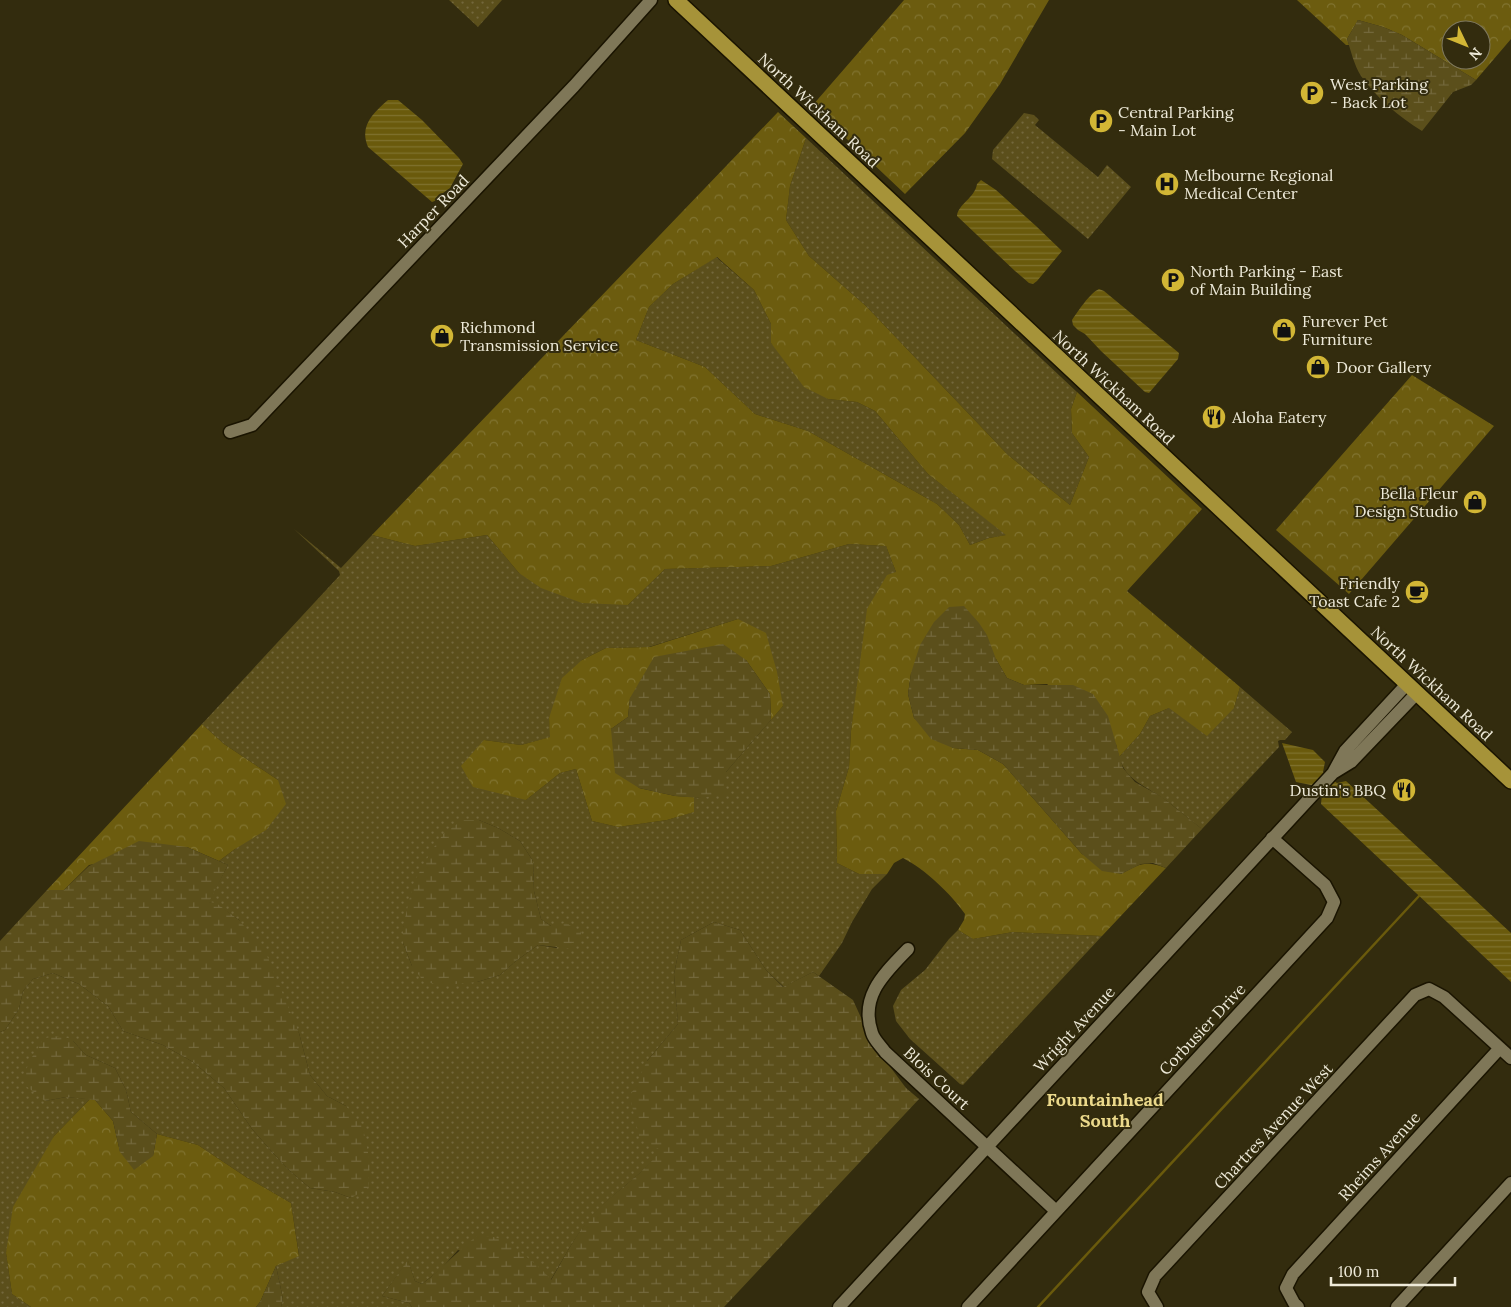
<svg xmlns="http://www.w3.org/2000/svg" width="1511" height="1307" font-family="Lora,serif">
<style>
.grass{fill:url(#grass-dots);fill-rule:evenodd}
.forest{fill:url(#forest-crowns);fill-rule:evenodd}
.wetland{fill:url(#wetland-marsh)}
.water{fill:url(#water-rules)}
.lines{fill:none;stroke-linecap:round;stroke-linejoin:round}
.stream{stroke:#6a5a0c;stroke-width:2.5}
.minor-casing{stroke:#1a1400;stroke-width:15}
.major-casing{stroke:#1a1400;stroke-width:18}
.minor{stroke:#7f7758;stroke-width:12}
.major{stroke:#a69339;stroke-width:15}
.labels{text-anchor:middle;stroke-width:4;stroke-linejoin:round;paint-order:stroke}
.poi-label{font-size:16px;fill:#eeead9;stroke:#332c0e;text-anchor:start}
.street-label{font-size:16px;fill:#eeead9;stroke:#332c0e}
.neighbourhood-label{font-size:18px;font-weight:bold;fill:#ebd98b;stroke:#332c0e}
</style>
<defs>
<pattern id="grass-dots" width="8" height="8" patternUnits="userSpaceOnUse" patternTransform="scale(1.25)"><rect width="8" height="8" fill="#5b4f1b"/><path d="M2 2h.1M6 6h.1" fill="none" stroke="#73683c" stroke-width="1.8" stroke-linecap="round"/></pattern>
<pattern id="forest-crowns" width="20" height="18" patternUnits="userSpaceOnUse" patternTransform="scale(1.25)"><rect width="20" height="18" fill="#6c5c0f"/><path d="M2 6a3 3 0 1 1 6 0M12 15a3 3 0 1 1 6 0" fill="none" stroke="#817431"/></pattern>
<pattern id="wetland-marsh" width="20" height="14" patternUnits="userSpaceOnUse" patternTransform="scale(1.25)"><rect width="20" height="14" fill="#5b4f1b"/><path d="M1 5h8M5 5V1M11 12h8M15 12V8" fill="none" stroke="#73683c"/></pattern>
<pattern id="water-rules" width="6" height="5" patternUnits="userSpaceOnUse" patternTransform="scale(1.25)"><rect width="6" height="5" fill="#6a5a0c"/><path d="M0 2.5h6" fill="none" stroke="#80722f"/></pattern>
</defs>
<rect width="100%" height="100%" fill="#332c0e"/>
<path class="grass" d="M449 0H502L478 27Z
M1024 113 1034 115 1039 120 1035 125 1098 177 1107 165 1131 187 1088 239 992 159 993 150Z
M806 138 1077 392 1071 409 1072 433 1089 457 1070 505 1008 455 866 306 809 256 786 220 790 186Z
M716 257 754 290 771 324V343L828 399 857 402 875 411 928 474 1007 535 989 538 970 545 959 525 937 504 808 431 755 414 705 367 636 340 649 307 673 284Z
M294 529 341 568 372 535 415 546 487 535 519 573 628 605 665 569 771 566 849 544 886 546 896 572 856 699 851 731 849 767 836 811 837 863 859 874H887L872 889 852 922 842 943 819 976 813 972 784 987 766 970 740 930 714 922 681 940 674 974 678 1024 647 1061 662 1149C642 1177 611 1193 590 1219 574 1237 563 1260 550 1281L458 1250 441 1269 422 1284 415 1281 408 1261 382 1296 409 1303 412 1307H281L283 1299 276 1266 299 1255 291 1203 246 1177 198 1145 157 1134 131 1112 126 1090 115 1068 86 1055 73 1041 74 1039 45 1101 66 1097 90 1099 54 1136 6 1253 12 1294 31 1307H0V1032L5 1030 19 1009 23 991 33 979 53 973 79 984 108 1006 123 1031 163 1045 193 1062 224 1088 252 1129 273 1153 290 1171 310 1188 335 1192 351 1198 346 1106 327 1096 310 1075 299 1033 239 920 216 904 208 902 228 865 219 861 235 849 278 780 224 744 202 724 340 575 339 571ZM738 619 783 706 726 772 700 798 694 797 693 812 667 820 618 827 592 821 576 769 560 773 526 800 484 740 521 745 551 737 549 718 582 660 606 648 649 647ZM479 820 498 828 520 841 533 861 534 891 541 919 551 926 557 948 538 945 516 961 500 975 477 982 412 966 403 943V927Z
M1240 687 1292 732 1285 740H1280L1278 741 1279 747 1202 829C1188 819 1175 806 1161 797 1142 784 1126 780 1119 757L1140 734 1150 716 1169 708H1234Z
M958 930 973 939 1013 932 1102 936 963 1085 960 1084 910 1039 896 1021 893 1006 901 990 925 970 949 939Z"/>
<path class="forest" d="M904 0H1049L1000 84 965 133 905 194 812 106Z
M1297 0H1511V39L1476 80 1402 35 1383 27 1358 20 1347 39 1349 45H1346ZM1451 30H1481V60H1451Z
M778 112 806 138 790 186 786 220 809 256 866 306 1008 455 1070 505 1089 457 1072 433 1071 409 1077 392 1202 509 1127 591 1240 687 1234 708 1207 736 1169 708 1150 716 1140 734 1119 757 1116 744 1047 684 1024 685 1007 678 996 659 911 673 908 694 914 718 953 748 978 750 1003 764 1082 854 1121 874C1140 864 1144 860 1166 868L1102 936 1013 932 973 939 958 930 964 920 965 914C950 893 926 870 903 858L894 863 887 874H859L837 863 836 811 849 767 851 731 867 609 887 575 896 572 886 546 849 544 771 566 665 569 628 605 582 603 541 588 519 573 487 535 415 546 372 535ZM717 257 754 290 771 324V343L804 387 828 399 857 402 875 411 928 474 1006 535 989 538 970 545 959 525 937 504 808 431 755 414 705 367 636 340 649 307 673 284Z
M1412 375 1494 426 1349 594 1276 530Z
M738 619 766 633 777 672 783 706 771 720 770 694 746 660 630 698 628 717 611 729 639 788 675 796 694 797V812L667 820 618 827 592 821 576 769 560 773 526 800 473 787 461 766 484 740 521 745 550 737 549 718 562 678 582 660 606 648 650 647Z
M202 724 224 744 278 780 286 804 266 830 235 849 219 861 187 847 89 865 64 890H47Z
M90 1099 95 1100 113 1121 120 1152 153 1156 157 1134 198 1145 246 1177 291 1203 299 1256 276 1266 260 1302 256 1307H31L12 1294 6 1253 13 1207 54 1136Z"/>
<path class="wetland" d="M1358 20 1383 27 1402 35 1476 80 1471 85 1453 92 1422 131C1399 117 1377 98 1361 76 1354 65 1351 51 1347 39Z
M964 606 979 623 987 635 996 659 1007 678 1024 685H1073L1093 694 1108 716 1123 768 1135 782 1162 797 1202 829 1166 868 1153 863 1141 864 1121 874 1102 871 1082 854 1003 764 978 750 953 748 931 739 914 718 908 694 911 673 920 645 934 622 949 607Z
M723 644 746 660 770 694 771 720 726 772 725 794 700 798 675 796 639 788 615 773 611 729 628 717 630 698 654 657Z
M463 820H479L498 828 520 841 533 861 534 891 541 919 551 926 566 923 581 932V942L573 949 538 945 516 961 500 975 477 982 445 985 424 982 412 966 403 943V927L409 901 414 882 432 850 444 833Z
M139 841 187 847 228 865 209 902 216 903 239 920 265 951 299 1033 310 1075 327 1096 346 1106 363 1127 370 1163 368 1188 351 1198 335 1192 310 1188 290 1171 273 1153 252 1129 224 1088 193 1062 163 1045 123 1031 108 1006 79 984 53 973 33 979 23 991 19 1009 5 1030 0 1032V941L47 890H64L89 866Z
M714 922 740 930 766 970 783 987 813 972 853 1000 873 1044 906 1088 919 1099 724 1307H412L409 1303 382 1296 408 1260 415 1281 422 1284C442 1269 457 1251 477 1236 483 1236 491 1236 497 1238 512 1243 542 1268 551 1280 563 1260 574 1237 590 1218 611 1193 642 1177 661 1149L651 1147 639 1136 630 1097 647 1061 678 1024 674 974 681 940Z
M53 1036 75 1039 73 1041 86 1055 115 1068 126 1090 131 1112 157 1134 153 1156 134 1170 120 1152 113 1121 95 1100 66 1097 45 1101 26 1086C23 1063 34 1057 43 1039Z
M276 1266 283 1299 281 1307H256L260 1302Z"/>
<path class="water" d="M388 100H398L422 120 459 158 463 164 450 188 443 193 440 199 432 202 368 147C359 126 373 113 388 100Z
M981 180 996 190 1036 226 1062 251 1037 281 1033 284 1029 283 1015 271 957 216C958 204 975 198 977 184Z
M1099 289 1104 291 1179 353 1178 359 1149 393 1145 392 1101 351 1085 334 1078 330 1073 325 1072 320C1078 311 1090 293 1099 289Z
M1282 743 1313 750 1325 762 1323 772 1337 783 1346 781 1511 933V982L1321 804 1322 794 1311 785 1296 782Z"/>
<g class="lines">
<path class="stream" d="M1038 1307 1419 896"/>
<g class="minor-casing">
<path id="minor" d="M230 432 252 425 574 86 651 0
M1333 773 1351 762 1417 693
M908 949C885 973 859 996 872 1033 874 1040 881 1046 885 1052L1056 1211
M839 1307 1333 773 1345 751 1407 684
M968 1307 1327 918 1334 902 1325 885 1272 838
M1157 1307 1148 1292 1155 1276 1415 995 1429 989 1444 997 1511 1058
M1298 1307 1294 1303 1286 1288 1293 1274 1500 1048
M1397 1307 1511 1183"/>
</g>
<g class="major-casing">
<path id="major" d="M676 0 1511 781"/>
</g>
<use href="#minor" class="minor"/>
<use href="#major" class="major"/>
</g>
<defs>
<g id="parking-disc" transform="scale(1.25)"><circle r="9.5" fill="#d2b635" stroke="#332c0e"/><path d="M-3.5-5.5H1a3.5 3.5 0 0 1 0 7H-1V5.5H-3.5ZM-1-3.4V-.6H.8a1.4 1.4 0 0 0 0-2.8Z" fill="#111"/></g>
<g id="hospital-disc" transform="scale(1.25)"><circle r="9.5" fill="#d2b635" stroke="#332c0e"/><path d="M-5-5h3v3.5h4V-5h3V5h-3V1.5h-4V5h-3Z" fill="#111"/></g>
<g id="shop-disc" transform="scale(1.25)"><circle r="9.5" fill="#d2b635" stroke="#332c0e"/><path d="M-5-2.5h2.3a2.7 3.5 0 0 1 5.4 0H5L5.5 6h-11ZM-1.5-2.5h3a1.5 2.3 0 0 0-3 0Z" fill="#111"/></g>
<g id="restaurant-disc" transform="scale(1.25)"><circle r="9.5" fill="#d2b635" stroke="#332c0e"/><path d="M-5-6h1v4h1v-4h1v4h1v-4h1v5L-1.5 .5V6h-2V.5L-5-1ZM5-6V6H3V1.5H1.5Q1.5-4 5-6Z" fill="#111"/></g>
<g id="cafe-disc" transform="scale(1.25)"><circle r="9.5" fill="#d2b635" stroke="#332c0e"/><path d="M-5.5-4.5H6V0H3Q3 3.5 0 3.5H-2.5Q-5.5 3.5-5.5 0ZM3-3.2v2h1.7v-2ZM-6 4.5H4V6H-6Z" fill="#111"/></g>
</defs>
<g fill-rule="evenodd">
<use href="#parking-disc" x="1312" y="93"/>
<use href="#parking-disc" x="1101" y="121"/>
<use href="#hospital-disc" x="1167" y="184"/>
<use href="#parking-disc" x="1173" y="280"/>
<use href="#shop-disc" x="1284" y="330"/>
<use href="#shop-disc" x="442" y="336"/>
<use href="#shop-disc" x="1318" y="367"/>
<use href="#restaurant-disc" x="1214" y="417"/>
<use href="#shop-disc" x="1475" y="502"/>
<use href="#cafe-disc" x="1417" y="592"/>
<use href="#restaurant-disc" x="1404" y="790"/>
</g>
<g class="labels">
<g class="poi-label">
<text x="1330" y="90">West Parking<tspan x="1330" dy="18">- Back Lot</tspan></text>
<text x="1118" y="118">Central Parking<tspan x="1118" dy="18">- Main Lot</tspan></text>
<text x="1184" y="181">Melbourne Regional<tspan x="1184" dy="18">Medical Center</tspan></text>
<text x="1190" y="277">North Parking - East<tspan x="1190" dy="18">of Main Building</tspan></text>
<text x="1302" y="327">Furever Pet<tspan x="1302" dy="18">Furniture</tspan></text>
<text x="460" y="333">Richmond<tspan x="460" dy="18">Transmission Service</tspan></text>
<text x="1336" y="373">Door Gallery</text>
<text x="1232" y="423">Aloha Eatery</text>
<text x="1458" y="499" text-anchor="end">Bella Fleur<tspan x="1458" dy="18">Design Studio</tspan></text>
<text x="1400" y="589" text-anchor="end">Friendly<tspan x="1400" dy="18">Toast Cafe 2</tspan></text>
<text x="1386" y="796" text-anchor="end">Dustin's BBQ</text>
</g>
<g class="street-label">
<text transform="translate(819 110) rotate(43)" y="6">North Wickham Road</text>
<text transform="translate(433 211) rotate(-46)" y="6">Harper Road</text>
<text transform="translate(1114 387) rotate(43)" y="6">North Wickham Road</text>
<text transform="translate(1432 683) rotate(43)" y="6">North Wickham Road</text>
<text transform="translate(1074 1029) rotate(-47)" y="6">Wright Avenue</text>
<text transform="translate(1202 1029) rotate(-47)" y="6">Corbusier Drive</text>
<text transform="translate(937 1078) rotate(43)" y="6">Blois Court</text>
<text transform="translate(1273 1126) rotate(-47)" y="6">Chartres Avenue West</text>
<text transform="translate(1379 1156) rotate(-48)" y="6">Rheims Avenue</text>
</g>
<g class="neighbourhood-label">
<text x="1105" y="1106">Fountainhead<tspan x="1105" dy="21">South</tspan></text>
</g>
</g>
<g transform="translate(1466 45) rotate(133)"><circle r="24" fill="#332c0e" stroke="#7e785f"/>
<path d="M0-4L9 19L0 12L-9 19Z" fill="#d2b635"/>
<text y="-8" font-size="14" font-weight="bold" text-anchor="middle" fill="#eeead9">N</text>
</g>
<path d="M1331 1277v8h124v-8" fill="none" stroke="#eeead9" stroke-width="2.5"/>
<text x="1338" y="1277" font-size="15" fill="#eeead9" stroke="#332c0e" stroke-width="4" paint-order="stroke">100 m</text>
</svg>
